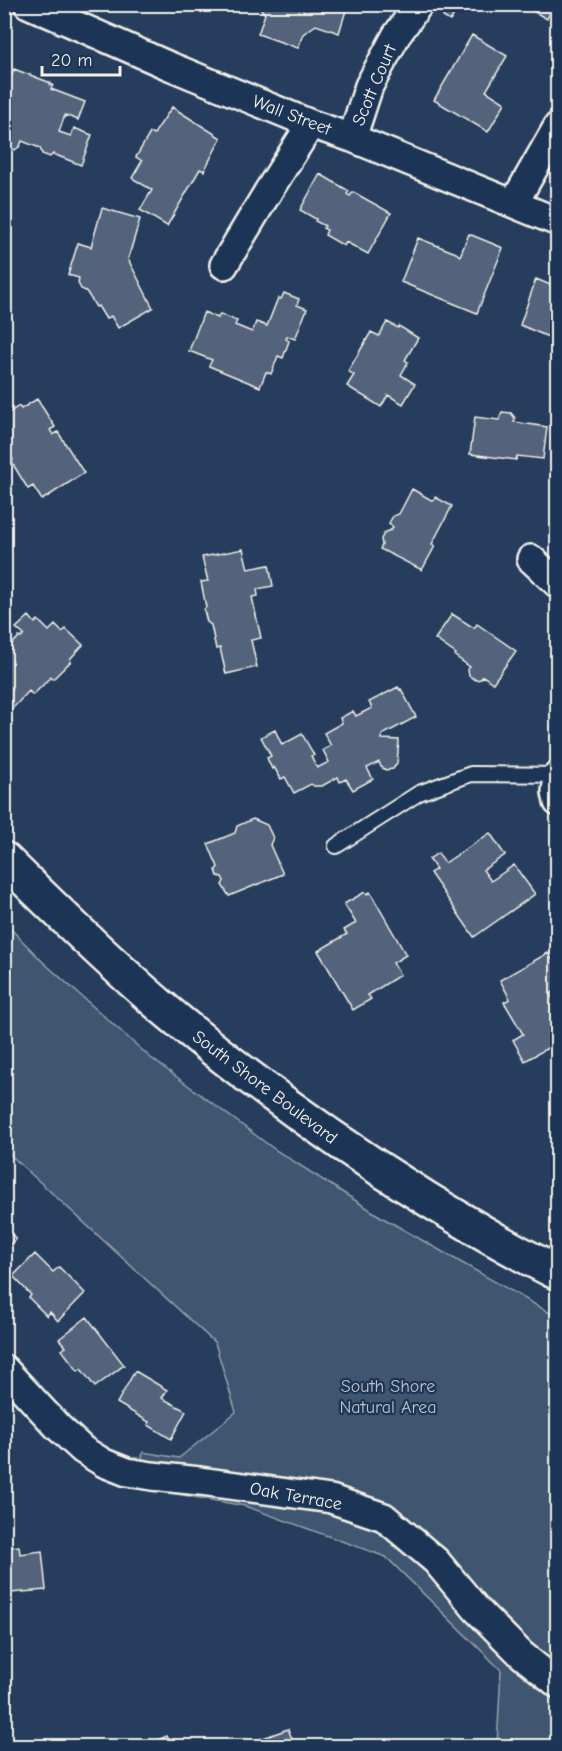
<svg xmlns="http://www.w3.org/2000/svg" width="562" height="1751" font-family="'Comic Neue',sans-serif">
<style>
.green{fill:#40546f;stroke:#9aa2ac;stroke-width:1.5}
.building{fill:#52647b;stroke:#f4f1e8;stroke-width:1.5}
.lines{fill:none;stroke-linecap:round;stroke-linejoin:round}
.lane-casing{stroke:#f4f1e8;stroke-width:18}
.street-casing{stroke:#f4f1e8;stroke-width:32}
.secondary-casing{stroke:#f4f1e8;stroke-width:38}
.lane{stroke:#1d3557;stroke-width:14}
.street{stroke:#1d3557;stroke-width:27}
.secondary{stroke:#1d3557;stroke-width:33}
.labels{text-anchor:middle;stroke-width:4.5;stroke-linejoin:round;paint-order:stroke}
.street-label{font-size:18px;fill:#f4f1e8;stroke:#1d3557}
.park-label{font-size:18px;fill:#bec2c4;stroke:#1d3557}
</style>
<rect width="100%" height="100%" fill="#263d5d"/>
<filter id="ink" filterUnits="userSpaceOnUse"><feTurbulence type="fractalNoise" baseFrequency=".0167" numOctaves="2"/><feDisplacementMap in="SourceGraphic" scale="12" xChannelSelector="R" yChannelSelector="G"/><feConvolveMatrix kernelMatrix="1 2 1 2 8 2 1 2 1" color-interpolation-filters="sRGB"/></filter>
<g filter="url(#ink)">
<path class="green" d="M4 922 43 962 151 1058 277 1151 383 1218 557 1317V1746H497L501 1670 386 1557 245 1506 137 1487 143 1452 179 1458 236 1412 215 1343 5 1150Z"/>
<path class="building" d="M348 4 339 33 316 25 303 34 298 48 258 34 265 14 261 9 263 4Z
M520 4H554L547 19Z
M449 5 457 10 450 21 443 17Z
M472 35 507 56 486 91 505 103 488 132 434 100Z
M14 69 51 83 50 85H53L51 89 85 102 78 120 65 115 59 132 71 136 74 128 92 135 81 165 53 154 50 157 42 154 40 148 22 141 20 146 15 150 8 147 4 142V95Z
M172 107 221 138 204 171 200 169 167 226 140 210 152 190 132 178 142 161 136 157 150 133 154 134Z
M320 174 349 191 347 194 350 196 353 192 391 213 368 254 346 242 344 246 325 235 327 230 323 228 325 226 315 221 316 219 300 210Z
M102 208 140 219 128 259 153 308 118 328 111 316 106 319 98 306 96 307 86 291 81 289 78 283 79 278 68 275 78 243 91 247Z
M469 234 503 248 477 313 401 282 418 238 456 253 460 256Z
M536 279 558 288V341L520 325Z
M284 293 299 299 297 305 307 309 295 339 287 336 286 339 289 341 283 358 278 356 271 374 266 372 260 387 209 366 212 360 189 351 204 312 218 318 220 314 237 321 235 325 252 332 256 322 267 326 278 298 281 299Z
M387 322 398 328 399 326 418 338 405 360 408 362 401 375 415 384 403 404 388 395 381 407 347 386 354 375 348 371 371 332 379 336Z
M37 399 55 427 50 430 53 435 58 432 84 473 42 500 33 486 28 489 11 461 13 460 5 449 8 447 4 442V422L6 421 4 416 19 406 21 409Z
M502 412 511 413 515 418 514 422 547 427 543 459 517 456 516 460 470 454 475 417 499 420Z
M412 489 433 501 435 497 452 506 432 544 435 546 422 570 380 549 382 545 381 539 385 532 391 530 393 527 389 523 393 516 399 514Z
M243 549 248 569 269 565 273 586 257 589 258 596 252 597 261 638 251 640 257 667 226 674 220 648 216 649 211 625 207 622 204 610 206 607 201 582 208 581 202 557Z
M452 614 474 628 477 624 516 651 493 683 483 676 481 679 476 680 469 676 468 669 470 667 455 656 456 654 435 639Z
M29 616 35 623 38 620 49 631 55 625 62 632 66 629 83 645 70 659 71 661 53 679 51 677 33 695 29 691 10 711 4 705V645L8 648 19 637 21 638 24 635 16 628Z
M398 687 400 690 401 689 416 717 382 735V739L399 740 397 763 393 769 386 770 381 767 379 762 367 768 373 779 353 790 346 779 340 782 338 777 322 786H314L311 784 294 793 285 777 281 779 274 767 272 769 267 758 271 756 261 737 275 730 282 745 302 734 314 755 311 756 317 768 329 762 323 750 331 746 324 733 342 723 340 718 353 711 356 716 372 708 369 702Z
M253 819 267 825 273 838 270 845 283 874 229 896 222 885 224 881 222 877 218 876 216 870 218 867 208 844 235 833 237 826Z
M490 833 505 855 483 870 491 881 514 865 535 894 474 937 430 873 436 869 429 859 438 853 445 863Z
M365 892 367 894 370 892 406 955 393 963 400 975 368 995 371 999 353 1010 318 951 347 934 344 930 356 923 344 904Z
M548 953 558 968V990L550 994 558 1007V1042L525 1061 513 1040 523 1034 504 1002 510 999 500 980Z
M4 1226 16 1239 4 1250Z
M35 1254 53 1272 59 1267 85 1293 58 1321 50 1312 47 1316 29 1298 31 1295 13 1276Z
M87 1317 124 1365 95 1387 81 1369 78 1371 62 1350 66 1347 59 1339Z
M135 1371 167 1390 162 1398 186 1411 171 1439 148 1425 149 1422 117 1403Z
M19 1546 20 1554 42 1551 46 1590 10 1593V1590L4 1591V1548Z
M288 1729 295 1746H241Z
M167 1736 172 1746H144Z"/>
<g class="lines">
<g class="lane-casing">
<path id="lane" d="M336 846 419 793 471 774 558 775"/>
</g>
<g class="street-casing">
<path id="street" d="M28 4 167 65 311 124 352 138 558 222
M352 138 369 86 396 36 419 4
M514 203 558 126
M224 265 269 190 311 124
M531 559 558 584
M558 775 556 792 558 802
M4 1369 58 1427 83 1450 104 1463 127 1472 152 1476 200 1481 331 1499 384 1517 436 1561 477 1610 522 1655 558 1684"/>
</g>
<g class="secondary-casing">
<path id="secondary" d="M4 859C56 910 108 961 163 1008 246 1078 335 1142 427 1199 470 1225 513 1251 558 1273"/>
</g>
<use href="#lane" class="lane"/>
<use href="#street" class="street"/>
<use href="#secondary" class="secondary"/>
</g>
</g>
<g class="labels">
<g class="street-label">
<text transform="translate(374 85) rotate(-67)" y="6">Scott Court</text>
<text transform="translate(292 115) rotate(21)" y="6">Wall Street</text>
<text transform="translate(265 1087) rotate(37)" y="6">South Shore Boulevard</text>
<text transform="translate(296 1496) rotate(10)" y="6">Oak Terrace</text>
</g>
<g class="park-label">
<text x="388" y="1392">South Shore<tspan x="388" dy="21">Natural Area</tspan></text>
</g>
</g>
<rect width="562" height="1751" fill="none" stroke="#1d3557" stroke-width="24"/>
<rect x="12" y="12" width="538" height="1727" fill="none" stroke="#f4f1e8" stroke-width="2" filter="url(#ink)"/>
<path d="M42 66v9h78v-9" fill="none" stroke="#f4f1e8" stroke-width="3"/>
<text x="51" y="66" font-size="18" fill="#f4f1e8" stroke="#1d3557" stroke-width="4.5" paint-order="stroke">20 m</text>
</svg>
